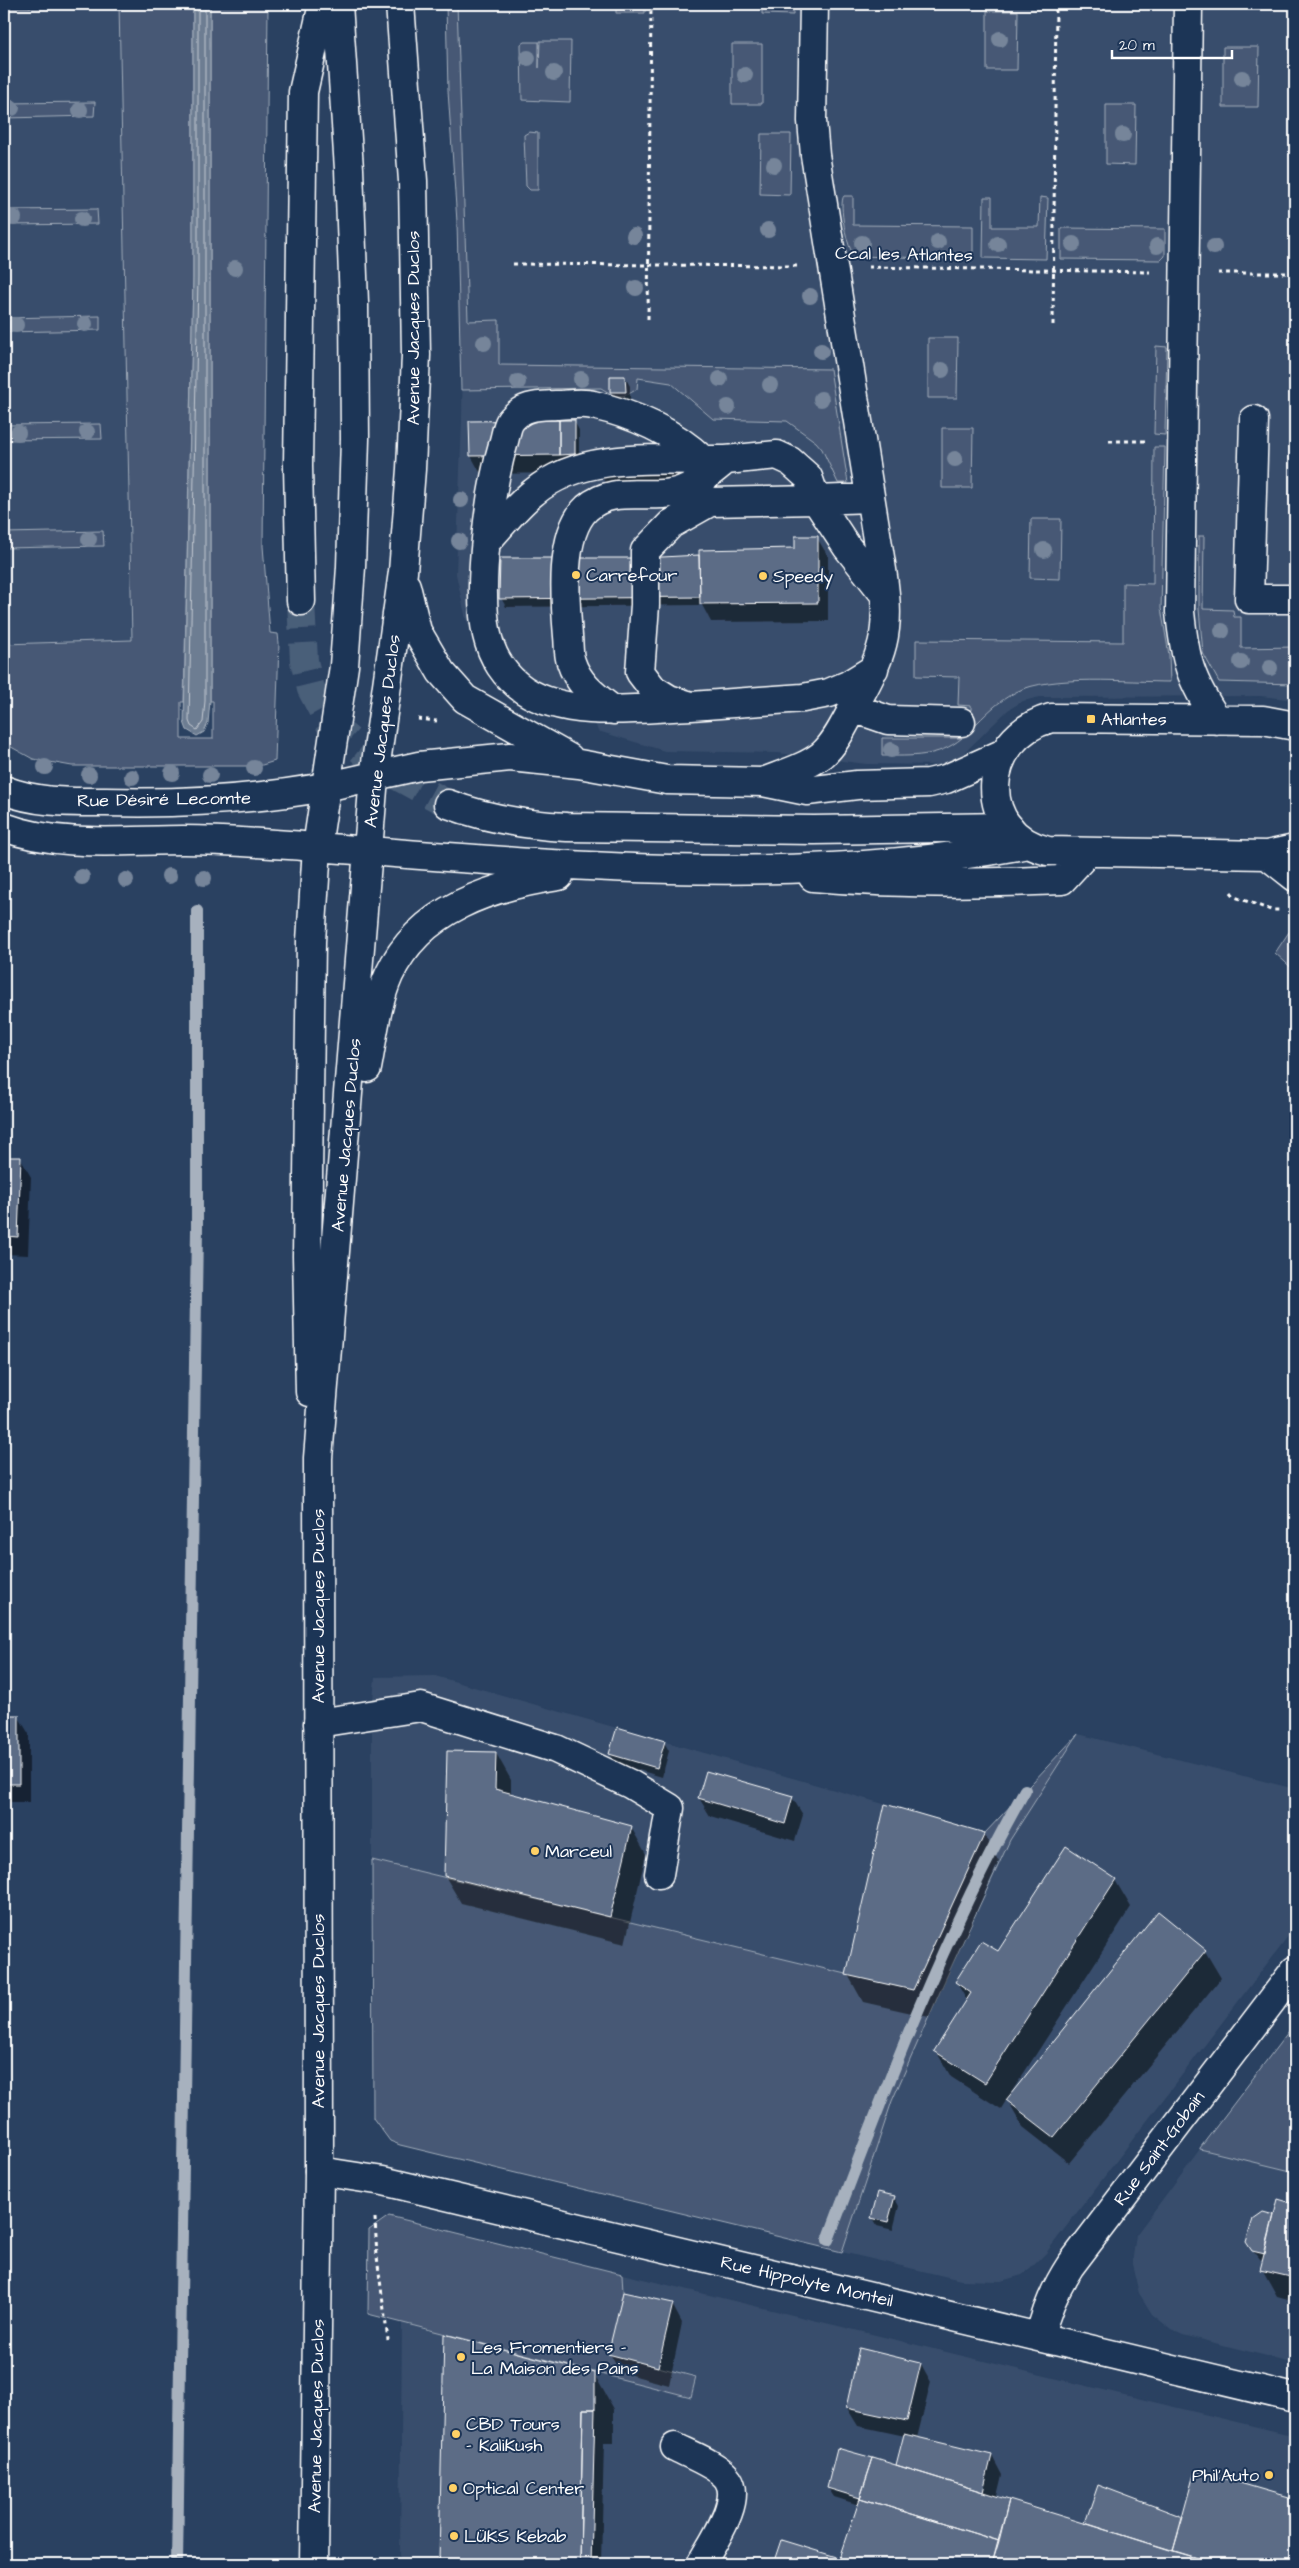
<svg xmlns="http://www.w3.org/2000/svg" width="1299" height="2568" font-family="'Architects Daughter',sans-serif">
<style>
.built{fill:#394e6c}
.green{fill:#465975;stroke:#a2acba}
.water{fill:#6d7d92;stroke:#a7b1be}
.shadow{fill:#0007}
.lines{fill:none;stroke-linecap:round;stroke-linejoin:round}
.shore{stroke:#c5cbd3;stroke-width:1}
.stream{stroke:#a7b1be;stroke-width:12}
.building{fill:#5b6c86;stroke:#fff}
.major-tunnel{stroke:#4a5e79;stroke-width:28;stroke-dasharray:28 14;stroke-linecap:butt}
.minor-casing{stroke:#fff;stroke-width:31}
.major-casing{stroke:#fff;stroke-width:31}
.path{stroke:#fff;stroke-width:3;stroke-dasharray:4 4;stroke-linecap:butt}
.minor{stroke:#1d3557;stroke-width:28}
.major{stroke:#1d3557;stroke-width:28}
.tree{fill:#76859a}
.poi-dot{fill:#ffd166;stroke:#1d3557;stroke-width:2}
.labels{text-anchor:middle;stroke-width:4;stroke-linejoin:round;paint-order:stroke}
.street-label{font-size:18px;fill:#fff;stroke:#1d3557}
.poi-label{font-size:18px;fill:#fff;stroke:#1d3557;text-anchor:start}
</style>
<rect width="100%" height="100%" fill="#2a4161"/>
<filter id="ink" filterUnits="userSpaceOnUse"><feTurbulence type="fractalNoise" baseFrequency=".02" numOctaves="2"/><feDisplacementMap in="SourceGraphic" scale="10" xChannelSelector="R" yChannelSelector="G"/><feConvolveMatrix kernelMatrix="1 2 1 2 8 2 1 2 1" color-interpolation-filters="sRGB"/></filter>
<g filter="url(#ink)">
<path class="built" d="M4 4H119L132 641 4 644Z
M446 4H1295V700L1261 696 1040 697 1023 701 1008 710 962 755 948 765 867 764 778 753 665 751 598 731 593 718 480 649 466 619 456 574 462 420 464 290 456 126Z
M435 1676 985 1833 913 1990 372 1860V1713L375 1677Z
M1078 1734 1295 1789V1927L1046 2253 1030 2269 1022 2275 1001 2281 961 2280 842 2252 892 2101 945 1980 1010 1840Z
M1200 2149 1295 2172V2363L1183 2335 1172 2330 1152 2314 1139 2293 1132 2264 1136 2235Z
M622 2274 1295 2436V2564H400L402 2323 691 2397 696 2376 608 2354 623 2292Z"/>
<path class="green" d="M4 4H93V7L4 8Z
M119 4H193V278L184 702H181V739H213V701H210V4H268L263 546 270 633 278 634 279 643 275 761 259 766H72L33 759 4 743V644L132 640Z
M446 4H457L468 321 499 320V365L830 369 848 483H838L822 449 816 442 787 421 713 419 671 383 638 378 637 389C622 399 617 398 601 388L461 390 457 222 448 91Z
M616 4H645V13H616Z
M762 4H793V15L762 14Z
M987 11H1018L1017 70H987Z
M540 41H571L570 102 522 100 521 44 524 42H539V68Z
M732 44H762V104H732Z
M1223 47H1259L1258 107H1223Z
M95 102 94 116 4 118V103Z
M1106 105H1136L1135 165 1106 164Z
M529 132 538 133V190H530L526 186 524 135Z
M761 134H791L790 195 760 194Z
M844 196H853V225L973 226V259L855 256C847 251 838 202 844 196Z
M984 197H992V227H1039L1040 197 1048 198 1046 259 983 258Z
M97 209 98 224 4 225V210Z
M1061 228 1165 229V256L1161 260 1061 259Z
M100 316V330L4 332V318Z
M928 338H958L957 398H928Z
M1156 346 1167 347 1165 435 1154 434Z
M101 424 102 439 4 440V425Z
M942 428H973L972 488H942Z
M1154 447H1165L1161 608 1169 655 1170 682C1129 682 1051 674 1016 692 998 701 985 715 971 729V706L958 705 959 677 916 676V640L1123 642V583L1153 584Z
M1031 519H1061L1060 579 1030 578Z
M103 531 104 546 4 548V533Z
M1199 536H1204L1203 609 1233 610 1234 617H1241V648L1295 647V684L1219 682 1203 653 1199 609Z
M882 738H962C938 758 912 756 882 756Z
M1289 932 1295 935V971L1275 953Z
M1078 1734 1010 1840 945 1980 892 2101 842 2252 400 2145 390 2141 373 2118 372 1860 913 1990 985 1833Z
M1295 2023V2172L1200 2149V2148Z
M389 2216 622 2274 623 2292 609 2354 696 2377 691 2397 368 2314 369 2230Z"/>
<path class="water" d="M193 4H210V701L208 723 204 732 197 736 187 730 184 722 193 278Z"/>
<path class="shadow" d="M611 377H625L630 386V401H616L611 392Z
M574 421 579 430V463L569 473 481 474 471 456Z
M671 448 681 466 682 494 613 496 602 477V449Z
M817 538 828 556V621L711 622 702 605 506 607 501 598 644 559 699 556 701 561 797 549Z
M4 1158H20L31 1177 28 1255 4 1254Z
M4 1716H18L29 1734V1802H4Z
M664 1742 669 1751 662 1777 615 1763 610 1754Z
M496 1753 511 1780V1795L631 1827 646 1854 625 1944 461 1903 445 1876Z
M792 1797 803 1815 795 1841 710 1816 699 1798Z
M984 1834 999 1861 929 2017 863 2002 848 1975Z
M1115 1880 1131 1907 1011 2093 1012 2094 1158 1913 1205 1951 1221 1978 1069 2163 1023 2127 1007 2099 1001 2109 951 2077 936 2051 967 2001 957 1983Z
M894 2197 899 2206 893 2230 877 2226 872 2217Z
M1278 2201 1295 2205V2301L1277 2296 1262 2269 1264 2261 1259 2259 1253 2251 1275 2217Z
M672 2304 682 2323 669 2385 620 2372 610 2354Z
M921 2364 931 2382 917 2438 992 2456 1002 2475 997 2496 1088 2526 1086 2523 1184 2518 1196 2471 1295 2501V2564H774L782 2541 841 2561 859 2505 834 2497 828 2488 897 2467 905 2436 858 2426 847 2408Z
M594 2374 614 2409V2443H604L601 2564H442L441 2561Z"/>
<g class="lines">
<path class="shore" d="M198 4V278L189 721 191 726 197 730 203 722 205 701V4"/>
<path class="stream" d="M828 2240C886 2086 944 1933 1025 1790
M177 2564 197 1230V911"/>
</g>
<path class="building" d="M610 376H625L626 392H610Z
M559 420H575V454L559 455Z
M559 420V455L470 456 469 421Z
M795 536H818V603L700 604 699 550 795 548Z
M699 555 700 597 499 599 500 558H644Z
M4 1157H21L18 1237 4 1236Z
M4 1715H19V1784H4Z
M617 1727 665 1741 657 1768 609 1754Z
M447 1751 496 1752 495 1789 632 1826 610 1917 444 1876Z
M706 1771 793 1796 785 1824 698 1798Z
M885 1804 985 1833 913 1990 846 1975Z
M1066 1846 1116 1879 985 2083 934 2051 971 1993 955 1982 981 1941 998 1951Z
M1158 1911 1206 1950 1054 2137 1006 2100Z
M878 2192 895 2196 888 2222 871 2218Z
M1278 2199 1295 2204V2278L1260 2270Z
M1263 2212 1274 2215 1265 2254 1252 2251 1246 2242 1253 2219Z
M623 2292 673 2303 658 2367 608 2354Z
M444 2334 595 2373V2409H583L580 2563 439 2561Z
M859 2348 921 2363 907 2421 846 2408Z
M583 2409H595L591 2564 580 2563Z
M904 2434 992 2455 983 2492 896 2465Z
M837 2448 873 2458 860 2498 827 2488Z
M873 2458 1009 2500 999 2541 860 2498Z
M1195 2470 1295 2499V2564H1218L1173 2551Z
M1098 2485 1183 2517 1173 2551 1085 2523Z
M860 2498 999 2541 992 2564H838Z
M1009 2500 1191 2556 1189 2564H992Z
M781 2540 840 2558 838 2564H773Z
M1191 2556 1218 2564H1189Z"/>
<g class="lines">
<path class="major-tunnel" d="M301 601 304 661 311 689 329 723 382 768 448 804"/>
<g class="minor-casing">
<path id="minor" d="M1188 4 1180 612C1185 661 1190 679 1217 720
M1254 420 1249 599H1295
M486 542C502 525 516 506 534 492 579 454 648 459 703 460
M874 669 848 685 829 693 803 698 691 706 669 699 653 689 640 672 645 605V551L671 524 710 502 816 500 847 547 885 595
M691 706C640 708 568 719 524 690 505 677 492 657 487 635 476 587 490 488 504 441 506 434 507 424 512 419 524 405 538 406 556 405 567 405 582 402 593 405 633 414 674 432 703 460H726L777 455 790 461 808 477 816 500 870 498
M853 708 888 720 961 722
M613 710C595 696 578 684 571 662 568 654 569 644 568 636 565 601 559 534 587 508 612 486 643 498 671 493 692 490 710 472 726 460
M1295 726 1263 720 1051 718C979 738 975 834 1048 851L1267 855 1295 849
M763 782C783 774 805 768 822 755 835 744 844 725 852 710 883 654 892 635 882 570L815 155 812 121 814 4
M4 790C37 803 70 802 105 802 179 804 252 800 325 787
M4 827C60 848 124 840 183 840 228 840 272 844 317 847
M1267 855 1295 877
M813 877C896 884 978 884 1062 880L1087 853
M318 1723 421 1707 556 1749 630 1784 670 1808 659 1874
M319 2171 383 2181 1295 2398
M1040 2336C1046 2310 1055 2289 1070 2266L1295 1970
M675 2447C689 2454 720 2466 728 2479 743 2501 712 2543 701 2564"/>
</g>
<g class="major-casing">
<path id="major" d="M406 586 417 631 441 672 465 699 569 758
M301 601 298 466 303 92 323 4
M325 787 419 766 510 757 579 764 667 780 763 782 807 791 857 785 929 783 946 779 1002 754
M448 804C488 819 525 825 567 827L814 830 1009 827
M317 847C552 865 794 889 1028 844
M367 1068C373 1037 376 1004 389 975 420 908 492 886 559 876
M310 1392 307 1256 311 941 317 847 344 666 351 567 355 439 354 303 349 169 338 4
M314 2564 319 2171 318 1458 374 777 403 572 411 469 416 355 413 181 400 4"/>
</g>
<path class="path" d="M513 264 797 266
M868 267 1150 272
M1218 273H1295
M648 319 651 4
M1053 325 1056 4
M1109 441H1148
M418 719 437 721
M1231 892 1235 897 1271 910H1280
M375 2218 377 2257 388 2340"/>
<use href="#minor" class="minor"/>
<use href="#major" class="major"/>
</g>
<g class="tree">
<circle cx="1000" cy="39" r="8"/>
<circle cx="528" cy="58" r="8"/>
<circle cx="554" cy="73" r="8"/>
<circle cx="745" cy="75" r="8"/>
<circle cx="1242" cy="78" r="8"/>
<circle cx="12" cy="108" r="8"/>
<circle cx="80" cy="110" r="8"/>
<circle cx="1123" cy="135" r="8"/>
<circle cx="774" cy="165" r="8"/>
<circle cx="14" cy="218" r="8"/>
<circle cx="82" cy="219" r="8"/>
<circle cx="768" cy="230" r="8"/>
<circle cx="634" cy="236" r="8"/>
<circle cx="938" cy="242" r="8"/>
<circle cx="862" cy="243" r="8"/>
<circle cx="998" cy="244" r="8"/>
<circle cx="1073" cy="244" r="8"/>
<circle cx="1157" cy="246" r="8"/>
<circle cx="1214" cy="247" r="8"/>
<circle cx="235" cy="268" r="8"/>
<circle cx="636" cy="288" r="8"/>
<circle cx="810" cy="296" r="8"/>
<circle cx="85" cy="324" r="8"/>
<circle cx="16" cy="325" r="8"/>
<circle cx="484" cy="343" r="8"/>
<circle cx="821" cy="351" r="8"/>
<circle cx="942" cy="370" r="8"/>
<circle cx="581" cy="379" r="8"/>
<circle cx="720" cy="379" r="8"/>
<circle cx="518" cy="382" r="8"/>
<circle cx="770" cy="385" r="8"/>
<circle cx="821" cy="399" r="8"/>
<circle cx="728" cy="407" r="8"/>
<circle cx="87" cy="432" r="8"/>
<circle cx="18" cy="433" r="8"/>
<circle cx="955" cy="459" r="8"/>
<circle cx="461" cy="500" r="8"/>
<circle cx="89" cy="539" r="8"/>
<circle cx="459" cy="541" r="8"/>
<circle cx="1044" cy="550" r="8"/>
<circle cx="1222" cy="631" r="8"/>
<circle cx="1241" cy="662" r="8"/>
<circle cx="1270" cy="668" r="8"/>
<circle cx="891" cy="750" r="8"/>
<circle cx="45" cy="767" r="8"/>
<circle cx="254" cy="768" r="8"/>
<circle cx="172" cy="773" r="8"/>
<circle cx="89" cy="775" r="8"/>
<circle cx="210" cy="775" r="8"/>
<circle cx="132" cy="777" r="8"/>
<circle cx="169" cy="876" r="8"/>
<circle cx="82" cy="877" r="8"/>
<circle cx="204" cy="878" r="8"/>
<circle cx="126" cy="880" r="8"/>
</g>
</g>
<g class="poi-dot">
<circle cx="576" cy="575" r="5"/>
<circle cx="763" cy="576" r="5"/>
<rect x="1086" y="714" width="10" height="10" rx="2.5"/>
<circle cx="535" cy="1851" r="5"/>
<circle cx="461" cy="2357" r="5"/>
<circle cx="456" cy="2434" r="5"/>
<circle cx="1269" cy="2475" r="5"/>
<circle cx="453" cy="2488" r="5"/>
<circle cx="454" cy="2536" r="5"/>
</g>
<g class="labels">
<g class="street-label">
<text transform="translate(904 254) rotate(1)" y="6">Ccal les Atlantes</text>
<text transform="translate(413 328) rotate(-90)" y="6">Avenue Jacques Duclos</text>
<text transform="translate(382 731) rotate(-83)" y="6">Avenue Jacques Duclos</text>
<text transform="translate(164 799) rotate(-1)" y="6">Rue Désiré Lecomte</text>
<text transform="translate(346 1135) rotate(-85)" y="6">Avenue Jacques Duclos</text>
<text transform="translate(318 1606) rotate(-90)" y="6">Avenue Jacques Duclos</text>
<text transform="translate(318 2011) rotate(-90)" y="6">Avenue Jacques Duclos</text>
<text transform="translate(1159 2148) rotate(-53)" y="6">Rue Saint-Gobain</text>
<text transform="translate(807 2281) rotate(13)" y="6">Rue Hippolyte Monteil</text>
<text transform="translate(316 2416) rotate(-89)" y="6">Avenue Jacques Duclos</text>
</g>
<g class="poi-label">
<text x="586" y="581">Carrefour</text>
<text x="773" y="582">Speedy</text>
<text x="1101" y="725">Atlantes</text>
<text x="545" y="1857">Marceul</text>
<text x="471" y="2353">Les Fromentiers -<tspan x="471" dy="21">La Maison des Pains</tspan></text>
<text x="466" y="2430">CBD Tours<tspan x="466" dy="21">- KaliKush</tspan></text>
<text x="1259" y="2481" text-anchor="end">Phil'Auto</text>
<text x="463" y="2494">Optical Center</text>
<text x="464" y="2542">LÜKS Kebab</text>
</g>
</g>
<rect width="1299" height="2568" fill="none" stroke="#1d3557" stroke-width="20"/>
<rect x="10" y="10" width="1279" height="2548" fill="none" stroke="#fff" stroke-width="2" filter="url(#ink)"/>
<path d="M1112 50v8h120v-8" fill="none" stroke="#ffffff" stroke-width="2.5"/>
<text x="1119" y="50" font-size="15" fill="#ffffff" stroke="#1d3557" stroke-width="4" paint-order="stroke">20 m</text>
</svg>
